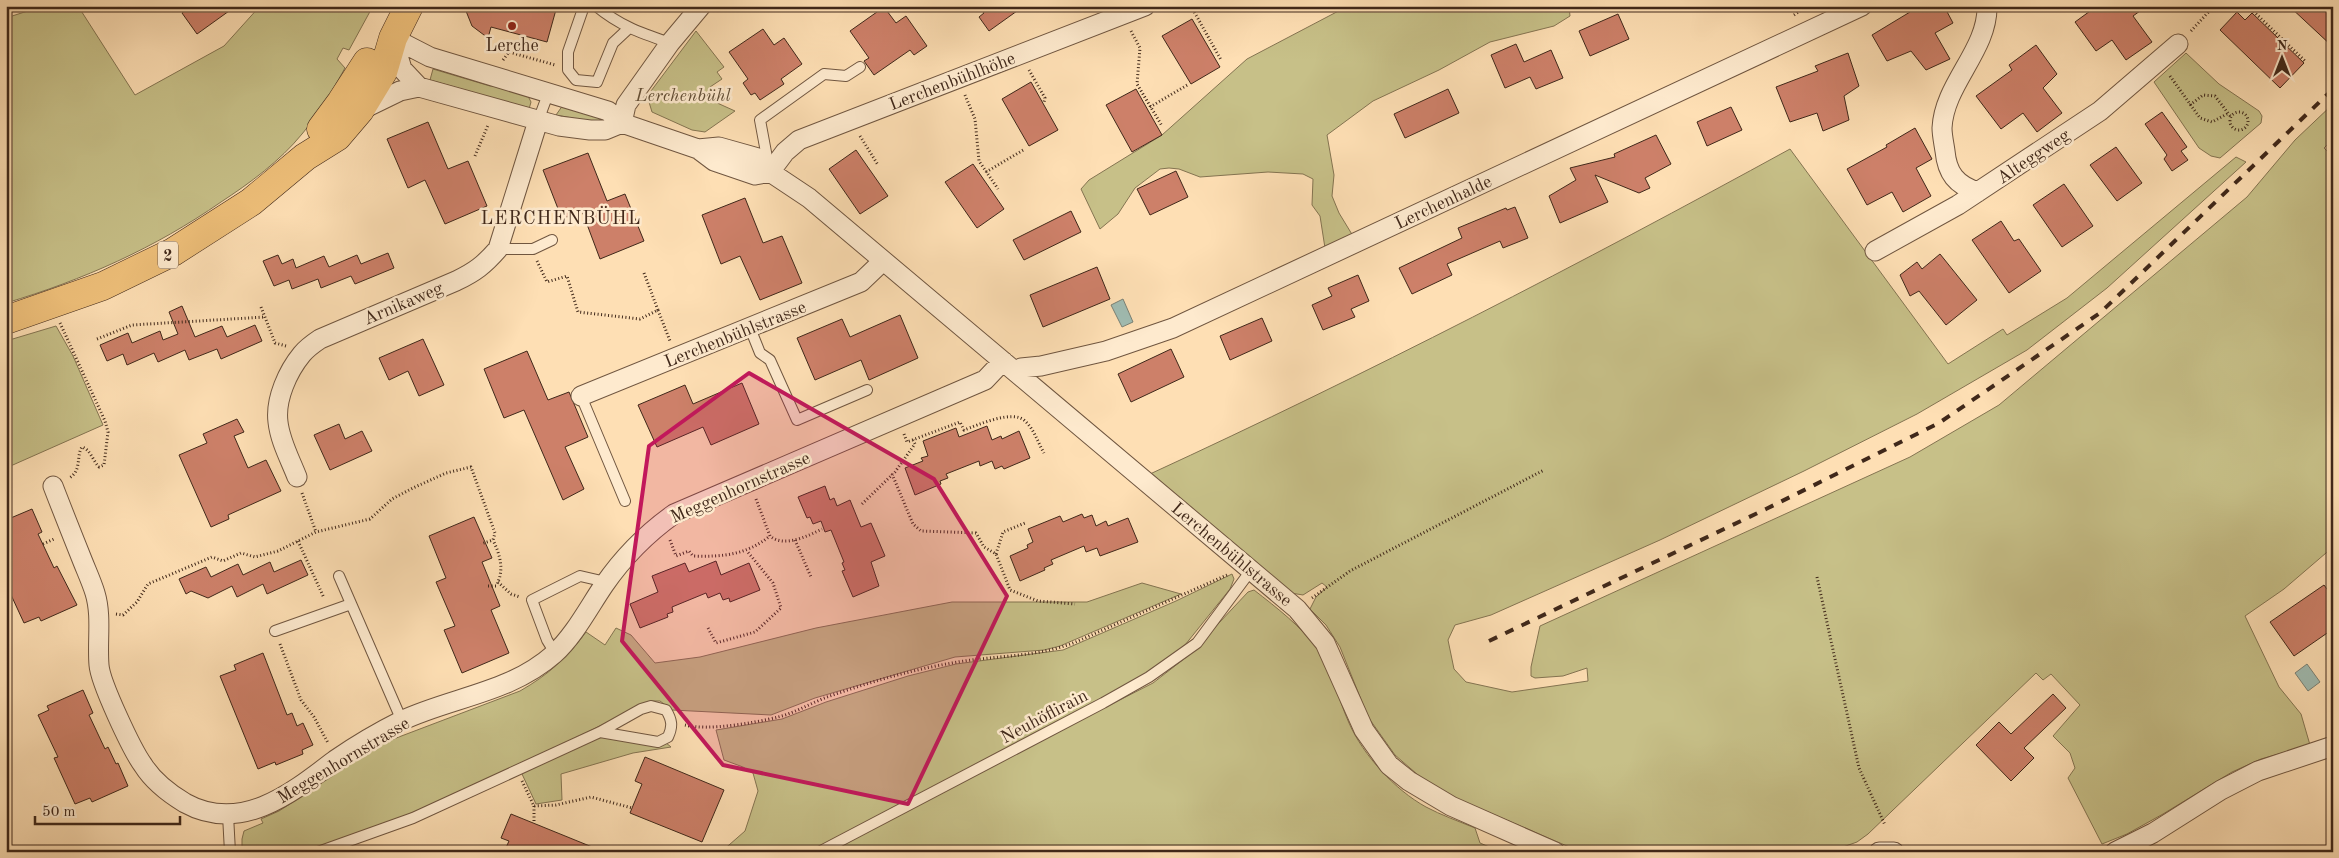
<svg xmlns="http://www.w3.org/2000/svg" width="2339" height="858" font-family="'Old Standard TT',serif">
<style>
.green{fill:#c7c088;stroke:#847451}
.water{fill:#a0bcb2;stroke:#7a8175}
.building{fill:#cd8069;stroke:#40281a}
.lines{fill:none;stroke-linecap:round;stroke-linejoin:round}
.service-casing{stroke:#705640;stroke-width:12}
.minor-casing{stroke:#705640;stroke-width:21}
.primary-casing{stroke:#40281a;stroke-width:29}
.path{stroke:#40281a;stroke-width:3;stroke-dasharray:1 2.5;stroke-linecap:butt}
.service{stroke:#feeace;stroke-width:10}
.minor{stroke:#feeace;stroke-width:19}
.primary{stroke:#efc07a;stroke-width:28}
.rail{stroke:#40281a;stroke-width:4;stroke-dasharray:9 9;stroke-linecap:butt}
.marked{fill:#c2185b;fill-opacity:0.2;stroke:#c2185b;stroke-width:4;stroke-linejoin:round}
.poi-dot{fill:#8f2418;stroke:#feeace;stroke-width:2}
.labels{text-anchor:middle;stroke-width:5;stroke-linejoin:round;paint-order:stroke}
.shield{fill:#feeace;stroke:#796250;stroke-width:1}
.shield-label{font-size:16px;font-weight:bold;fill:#40281a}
.poi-label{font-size:18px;fill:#40281a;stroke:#feeace}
.street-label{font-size:18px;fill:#40281a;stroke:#feeace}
.park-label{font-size:18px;font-style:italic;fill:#624e36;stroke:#feeace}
.neighbourhood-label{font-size:19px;letter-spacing:1px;fill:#40281a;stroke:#feeace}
</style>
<rect width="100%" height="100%" fill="#fedfb4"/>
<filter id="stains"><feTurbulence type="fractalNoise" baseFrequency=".004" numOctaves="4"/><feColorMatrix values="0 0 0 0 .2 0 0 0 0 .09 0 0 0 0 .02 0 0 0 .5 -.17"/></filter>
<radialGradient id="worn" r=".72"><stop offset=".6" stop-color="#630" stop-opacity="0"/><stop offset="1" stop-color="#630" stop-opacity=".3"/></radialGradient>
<path class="green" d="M43 6H78L135 95 224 46 260 6H373L349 50 343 48 337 59 345 68C332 91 319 114 302 134 280 161 250 183 221 202 155 248 83 280 6 303V18Z
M1348 6H1569L1570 16 1554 26 1490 42 1439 70 1373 101 1327 135 1334 175 1332 196 1339 213 1353 236 1325 248 1320 216 1312 205 1313 179 1303 174 1268 172 1200 177 1179 169 1169 168 1160 169 1135 188 1118 214 1100 229 1081 189 1089 180 1162 135 1247 59Z
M696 31 724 67 717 72 722 79 710 87 715 102 735 111 705 132 692 130 652 112 649 102 651 91Z
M2186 53 2219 84 2259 111 2262 116 2261 123 2220 158 2211 156 2199 148 2154 82Z
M433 69 490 86H504L528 96 531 102 529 109 430 80Z
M2333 104V139L2324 148 2331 155 2333 154V547L2284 589 2245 616 2279 687 2301 714 2310 745 2261 759 2232 772 2163 814 2127 834 2102 844 2068 778 2075 768 2070 753 2053 736 2080 705 2051 674 2043 680 2036 673 1868 834 1857 842 1829 852H1581L1455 798 1425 781 1395 755 1368 717 1340 647 1326 625 1310 609 1316 597 1327 587 1322 583 1303 595 1291 593 1150 474C1367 374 1580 264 1790 149L1948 364 2003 329 2007 335 2067 298 2236 157 2246 162 2107 288 2027 350 1917 414 1804 471 1660 540 1491 615 1455 625 1448 640 1454 669 1466 682 1512 692 1588 681 1587 668 1563 676 1535 678 1531 676V667L1540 626 1910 457 1999 405 2247 197 2295 140Z
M563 105 607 120 593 122 556 115Z
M56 326 73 356 103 425 6 468V341Z
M1232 574 1234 579 1230 589 1185 645 1106 707 1153 683 1189 655 1248 592 1254 590C1277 608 1301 626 1318 650 1333 671 1338 699 1349 723 1363 755 1395 790 1426 807 1441 815 1458 821 1475 828L1480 843 1501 852H721L745 831 758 791 753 773 743 767 724 760 716 730 782 719 826 702 908 676 956 664 1063 650 1176 601Z
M1142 583 1181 594 1060 646 1044 650 955 657 815 698 771 715 672 710 660 701H651L573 739 412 813 363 832 307 852H242V839L244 831 263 823 261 819 279 811 383 743 520 691C548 675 567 658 586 632L605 645 616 628 631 635 655 663 700 657 816 628 952 602H1087Z
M604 737 665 742 671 747 633 753 561 774 562 800 536 804 522 774 523 771 598 738Z"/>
<path class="water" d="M1123 299 1133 322 1122 327 1111 305Z
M2307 664 2320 682 2308 691 2295 673Z"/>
<path class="building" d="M191 6H236L197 34 182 13Z
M464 6H557L547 42 491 27 488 38 472 26Z
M979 6H1024L989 31 979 17 984 13Z
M1908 6H1944L1953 23 1935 33 1950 59 1926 70 1911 51 1887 61 1872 35 1910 12Z
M2097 6H2147L2133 16 2152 42 2126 60 2112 40 2096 51 2075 22Z
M2289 6H2333V47Z
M884 7 896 23 906 16 927 46 914 55 910 50 874 75 864 61 869 58 850 31Z
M2237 12 2245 20 2252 13 2304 63 2280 88 2220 30Z
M1618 14 1629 39 1590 56 1579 31Z
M1192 19 1220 67 1191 84 1162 36Z
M763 29 774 45 784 38 802 64 781 79 784 84 760 100 755 93 751 95 743 83 748 79 729 52Z
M1516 44 1524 62 1551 50 1563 78 1536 89 1530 77 1505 88 1491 55Z
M2036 45 2057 74 2043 88 2062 113 2037 132 2023 113 2001 129 1976 96 2012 70 2009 65Z
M1848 53 1859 86 1844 96 1849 120 1823 131 1817 113 1790 122 1776 87 1818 71 1815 66Z
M1031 82 1058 130 1029 146 1002 99Z
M1136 89 1162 135 1132 152 1106 105Z
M1448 89 1459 113 1405 138 1394 114Z
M1731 107 1742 130 1707 146 1697 122Z
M2162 112 2187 147 2181 151 2188 160 2172 171 2164 159 2167 155 2145 124Z
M428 122 448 169 468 161 487 206 445 224 425 180 408 188 387 139Z
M1915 128 1932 159 1916 168 1931 196 1903 212 1892 192 1867 205 1847 169 1887 147 1886 145Z
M1656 135 1671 164 1645 178 1650 188 1639 193 1595 175 1608 202 1560 223 1549 196 1576 180 1570 168 1615 157 1614 154Z
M2116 147 2142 183 2117 201 2090 165Z
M856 150 888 196 860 214 829 169Z
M588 153 607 201 625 194 644 241 600 259 582 211 562 219 543 170Z
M973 164 1004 209 977 228 945 182Z
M1176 171 1188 197 1150 215 1137 189Z
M2064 184 2093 226 2062 247 2033 205Z
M745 198 763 243 782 236 802 283 760 300 740 256 721 264 702 215Z
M1515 207 1528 238 1503 248 1500 241 1447 264 1452 275 1412 294 1399 268 1462 238 1458 228 1506 208 1507 210Z
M1071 211 1081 232 1024 260 1013 240Z
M2001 221 2014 241 2019 239 2041 271 2009 293 1972 240Z
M388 253 394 268 355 284 351 276 321 288 318 279 292 289 289 280 274 286 263 261 278 255 282 264 293 259 296 268 324 256 329 267 357 255 361 264Z
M1940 254 1977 300 1946 325 1919 291 1910 296 1900 275 1917 262 1922 269Z
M1097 267 1110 299 1043 327 1030 295Z
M1358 275 1369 301 1351 309 1355 317 1323 330 1312 305 1332 296 1328 288Z
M182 306 195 337 222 326 227 337 255 325 262 341 221 359 217 349 189 360 185 350 158 362 154 353 127 365 123 354 107 361 100 345 128 333 132 343 160 331 163 340 178 334 169 312Z
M900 315 918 358 869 380 861 360 815 380 797 338 842 319 850 337Z
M1262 318 1272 341 1230 360 1220 336Z
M423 339 444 385 419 396 408 371 389 380 379 358Z
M1171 349 1184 377 1131 402 1118 374Z
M527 351 548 400 569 392 588 437 565 447 584 489 563 500 524 410 504 418 484 369Z
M742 383 759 424 711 445 703 427 657 447 638 405 685 385 693 404Z
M237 419 244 432 234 436 248 468 266 460 281 491 228 515 229 519 211 527 179 455 207 443 203 434Z
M339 424 345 439 362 431 372 451 330 470 314 435Z
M987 426 992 440 1001 436 1002 439 1019 431 1030 458 1004 469 1002 466 995 469 992 461 980 466 979 461 946 474 948 478 940 481 941 484 915 495 905 468 923 461 921 458 928 456 923 441 956 428 959 437Z
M825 486 830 500 834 498 837 506 850 500 861 527 871 523 885 556 871 562 879 586 853 597 842 571 845 570 842 563 844 562 831 530 825 532 821 521 813 524 810 517 807 518 798 497Z
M32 509 42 532 38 534 54 568 57 566 77 605 41 621 39 617 24 623 6 584V520Z
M1082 514 1084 518 1092 515 1096 526 1106 521 1108 526 1128 518 1138 542 1100 556 1097 548 1086 552 1084 546 1051 560 1053 564 1044 568 1045 570 1020 581 1010 556 1028 548 1027 545 1033 542 1028 529 1060 516 1063 522Z
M474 517 492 558 482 562 500 606 491 610 509 653 462 673 444 630 455 626 436 582 446 578 429 536Z
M301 560 308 575 267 594 263 584 237 597 232 586 208 598 191 591 186 594 179 579 206 567 211 577 238 564 243 575 270 562 274 572Z
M716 561 721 575 749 563 760 590 730 602 729 598 723 600 720 593 708 598 706 593 672 607 673 612 667 614 668 617 640 628 630 604 658 592 652 576 685 563 689 572Z
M2324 585 2333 597V629L2294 656 2270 622Z
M263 653 287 715 292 713 297 726 303 723 313 745 302 750 303 754 276 765 275 762 258 769 220 676 236 670 234 665Z
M83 690 93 713 89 715 105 749 108 747 116 764 118 763 128 786 92 802 90 798 75 804 54 758 58 757 38 715 49 710 47 706Z
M2053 694 2066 708 2024 748 2034 758 2011 781 1976 745 1999 722 2011 734Z
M645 757 724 790 702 842 630 813 642 784 635 781Z
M511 814 602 851 601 852H504L509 841 501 838Z"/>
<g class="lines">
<g class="service-casing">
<path id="service" d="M584 6 568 52V70L576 80 597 82 613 43 628 29
M596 6C620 26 641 33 670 43
M538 121 548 94
M768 163 760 120 824 74 846 76 860 67
M498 249H533L552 240
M750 328 760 353 770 360 797 420 867 390
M581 396 625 501
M339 576 402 721
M275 631 351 604
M555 653 547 640 532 600 580 576 606 582
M228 815 230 852
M318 852 413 818 600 732 641 709 651 706 666 710C672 720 673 726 668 737L658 742 600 732
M819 852 1103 703 1149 677 1197 643 1252 569"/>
</g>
<g class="minor-casing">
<path id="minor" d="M393 38 430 57 608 111 622 123 698 149 714 161 755 175 770 172
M393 39 402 69 419 87 559 126 590 130H605L622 123
M361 110 400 91 419 87
M622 123 626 105 670 43 701 6
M698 149 719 147 762 159 770 172 809 198 1297 609 1325 643 1364 730 1389 765 1409 781 1451 806 1555 852
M770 172 785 152 799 140 1145 6
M1978 192C1956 185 1947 173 1945 151 1944 144 1942 135 1942 128 1944 84 1988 50 1987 6
M1875 251 1958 205 2100 111 2178 44
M1016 372 1021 368 1041 366 1106 351 1173 328 1862 6
M581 396 861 282 883 261
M297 477C290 459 280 441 278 422 275 399 288 371 302 354 307 348 314 343 320 339L456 281C475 272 484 265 498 249L538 121
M53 486C63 512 73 537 83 562 87 572 92 583 95 593 102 616 97 641 99 665 100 682 132 750 143 765 153 781 170 794 185 803 241 834 292 793 335 760 354 747 381 731 401 721 452 697 510 693 554 654 574 636 589 607 604 585 624 556 646 534 674 514L985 380 1003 361
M1879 852H1894
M2115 852 2153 833 2221 790 2258 771 2333 746"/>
</g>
<g class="primary-casing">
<path id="primary" d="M321 129 341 102 367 62
M6 320 103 286 173 252 251 202 305 157 337 137 360 110 383 72 393 38 409 6"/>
</g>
<path class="path" d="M1191 6 1221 60
M2251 6 2250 8 2305 61
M1794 15 1807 6
M1131 31 1140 48 1137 84 1162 126
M2191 31 2214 6
M503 60 509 52 555 65
M1029 70 1045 98 1044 102
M2170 76 2200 118 2212 122 2227 114
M965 95 975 119 979 161 998 189
M2190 105 2203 95 2215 96 2231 117
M1150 107 1189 84
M2230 121a9 9 0 1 1 18 0a9 9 0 1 1-18 0Z
M860 136 878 165
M475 156 488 125
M986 172 1025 149
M537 261 547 282 567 276 578 312 640 319 658 310 670 341
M644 273 658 310
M261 307 275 343 286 346
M60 323 105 421 108 432 104 465 99 467C93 461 90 449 82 447 76 456 82 471 69 478
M97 339 132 325 265 317
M904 434 907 442 960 422 964 430C978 425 1013 409 1025 421 1034 429 1038 443 1044 453
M892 474 913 524 921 531 976 533 984 547 996 554 1010 590 1038 601 1075 604
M302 493 316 532
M756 499 770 536C784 548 808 536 822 529
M862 504 895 472 915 444 913 440
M670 540 676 556 689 551 693 556C723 557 746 555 770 536
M795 540 811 577
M298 541 324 598
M43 544 54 539
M996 554 1003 532 1025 523
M1817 577 1859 768 1885 825
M498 582 511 594 520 597
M488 586H496C505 570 500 555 493 540
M1312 598 1350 571 1544 470
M116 614 123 615 137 602 148 584 212 557 223 561 241 553 255 557 278 551 316 532 370 519 392 499 413 488 446 473 471 467 495 533 493 540 481 544
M708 628 716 643 755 632 781 608 773 583 747 551
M280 644 301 700 314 717 328 743
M685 725C708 731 754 723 778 717 795 713 811 703 827 697 867 683 910 670 952 663 994 655 1038 658 1078 641L1227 575
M522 781 534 806 556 805 591 797 632 808
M534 806V823"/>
<use href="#service" class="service"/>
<use href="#minor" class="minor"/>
<use href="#primary" class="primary"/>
<path class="rail" d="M1489 641 1766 509 1939 423 2100 313 2333 89"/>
</g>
<path class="marked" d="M749 373 934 479 1007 596 908 804 723 765 622 641 649 446Z"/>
<circle class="poi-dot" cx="512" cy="26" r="5"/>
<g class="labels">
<rect class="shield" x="158" y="241.5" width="20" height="27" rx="4"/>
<g class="shield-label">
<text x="168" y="261">2</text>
</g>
<g class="poi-label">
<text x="512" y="51">Lerche</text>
</g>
<g class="street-label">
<text transform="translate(952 81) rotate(-21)" y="6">Lerchenbühlhöhe</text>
<text transform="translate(2033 156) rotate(-34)" y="6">Alteggweg</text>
<text transform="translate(1443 202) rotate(-25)" y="6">Lerchenhalde</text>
<text transform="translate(403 303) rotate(-23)" y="6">Arnikaweg</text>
<text transform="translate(735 334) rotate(-22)" y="6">Lerchenbühlstrasse</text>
<text transform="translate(740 487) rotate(-24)" y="6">Meggenhornstrasse</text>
<text transform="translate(1232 554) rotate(40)" y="6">Lerchenbühlstrasse</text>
<text transform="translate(1044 716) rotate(-28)" y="6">Neuhöflirain</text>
<text transform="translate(343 760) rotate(-31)" y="6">Meggenhornstrasse</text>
</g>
<g class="park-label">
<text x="683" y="101">Lerchenbühl</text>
</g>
<g class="neighbourhood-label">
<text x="561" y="224">LERCHENBÜHL</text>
</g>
</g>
<rect width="2339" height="858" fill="none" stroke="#fedfb4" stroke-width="25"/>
<rect x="8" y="8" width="2324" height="843" fill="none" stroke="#40281a" stroke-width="2.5"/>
<rect x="12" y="12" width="2314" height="833" fill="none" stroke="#40281a"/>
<g transform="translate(2282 58)" stroke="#feeace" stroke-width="4" paint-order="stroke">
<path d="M0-4L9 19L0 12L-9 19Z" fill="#40281a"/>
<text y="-8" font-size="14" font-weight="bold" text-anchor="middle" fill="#40281a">N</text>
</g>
<path d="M35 816v8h145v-8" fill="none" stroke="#40281a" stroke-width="2.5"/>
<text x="42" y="816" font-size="15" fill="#40281a" stroke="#feeace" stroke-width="4" paint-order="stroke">50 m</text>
<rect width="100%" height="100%" filter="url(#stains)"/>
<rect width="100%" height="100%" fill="url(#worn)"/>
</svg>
